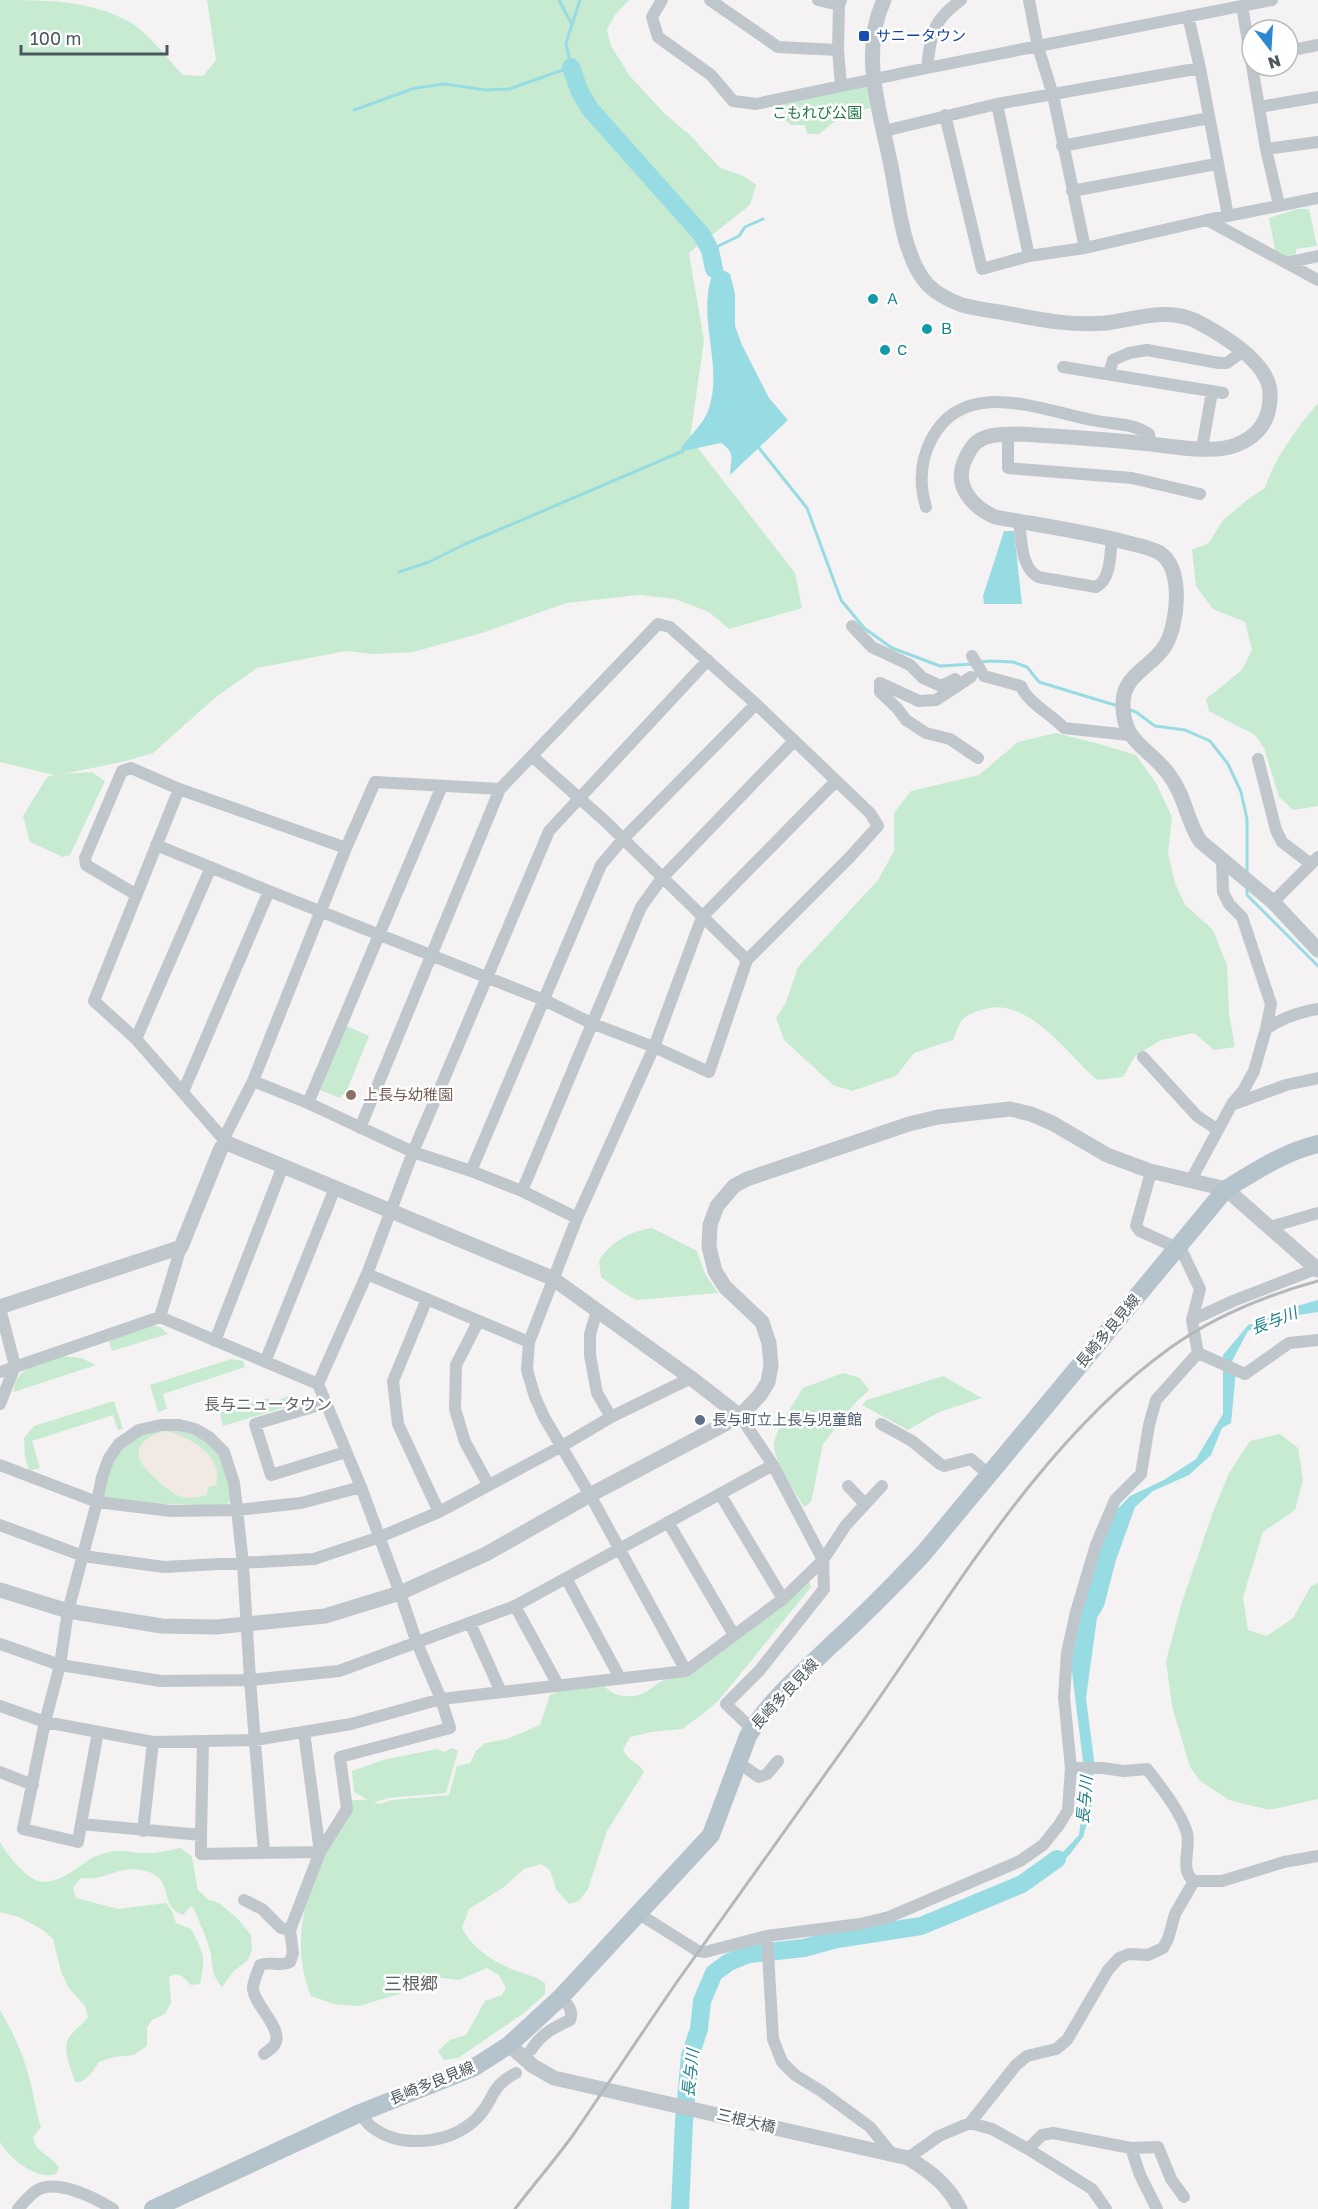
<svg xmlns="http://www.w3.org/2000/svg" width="1318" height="2209" font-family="'Golos Text','Noto Sans JP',sans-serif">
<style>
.green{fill:#c6ebd1}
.sand{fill:#f0eae2}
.water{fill:#98dce3}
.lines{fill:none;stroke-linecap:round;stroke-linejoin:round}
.stream{stroke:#98dce3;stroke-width:3}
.river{stroke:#98dce3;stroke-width:18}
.minor{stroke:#bfc7cc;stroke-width:12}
.tertiary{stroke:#bfc7cc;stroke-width:15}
.primary{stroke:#b5c3cd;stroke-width:18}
.rail{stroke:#b5b8bb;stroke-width:3}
.transit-dot{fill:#1a4fb4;stroke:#fff;stroke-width:2}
.culture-dot{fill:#0f9aa8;stroke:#fff;stroke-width:2}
.education-dot{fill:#8d6e63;stroke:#fff;stroke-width:2}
.service-dot{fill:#5c6f8a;stroke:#fff;stroke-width:2}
.labels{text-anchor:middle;stroke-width:5;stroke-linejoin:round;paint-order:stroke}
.transit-label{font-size:15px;fill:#164399;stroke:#fff;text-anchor:start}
.park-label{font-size:15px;fill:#227844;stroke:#fff}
.culture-label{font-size:15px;fill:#0d838f;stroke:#fff;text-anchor:start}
.education-label{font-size:15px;fill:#785e54;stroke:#fff;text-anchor:start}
.street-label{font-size:15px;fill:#4b575d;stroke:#fff}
.service-label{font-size:15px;fill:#4e5e75;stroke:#fff;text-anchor:start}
.water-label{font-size:16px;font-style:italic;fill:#1b7e8a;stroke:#fff}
.neighbourhood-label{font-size:16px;fill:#5f6366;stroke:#fff}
.quarter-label{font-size:18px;fill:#5f6366;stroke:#fff}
</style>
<rect width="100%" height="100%" fill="#f4f2f2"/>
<path class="green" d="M0 0C46 0 90 0 130 22 150 35 167 58 183 75L203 76 216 60 207 0H629L615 15 607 30 611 46 629 75 664 113 691 136 720 168 744 176 756 185 750 205 689 253 704 341 690 438 795 573 802 608 729 629 709 612 675 599 639 595 566 603 485 632 413 652 372 654 346 651 257 668 216 697 153 753 126 761 63 774 92 772 105 781 70 855 63 857 30 842 23 816 47 777 54 775 0 762Z
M864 84C872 90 873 99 870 108L844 114 819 134H807L805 125H791L784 119 785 110 776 107V105Z
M1297 209H1309L1317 246 1296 249V254L1288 258 1276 254 1269 218Z
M1318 403V806L1293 810 1279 797 1264 748 1255 735 1209 711 1206 699 1242 670 1252 650 1245 622 1213 609 1196 586 1192 550 1209 543 1223 520 1247 500 1265 488C1275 457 1297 428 1318 403Z
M1056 733 1103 745 1136 755 1156 783 1172 817 1168 853 1175 883 1185 905 1213 930 1227 965 1229 1014 1235 1047 1214 1050 1194 1033 1161 1040 1135 1056 1123 1077 1097 1080C1068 1055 1028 996 984 1009 978 1011 968 1014 963 1019 958 1024 956 1034 953 1040L914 1053 896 1076 852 1091 833 1085 784 1040 776 1018 786 1002 798 967 878 880 894 851V813L911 791 979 775 1018 742Z
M345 1025 369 1036 345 1095 342 1094 340 1098 317 1089Z
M652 1228 697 1251 705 1274 718 1293 637 1300 623 1293 601 1277 599 1260C613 1241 628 1232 652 1228Z
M148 1325 160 1327 168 1334 112 1351 108 1338Z
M61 1356 81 1358 96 1365 14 1392C13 1367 43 1363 61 1356Z
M231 1359 243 1361 245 1367 163 1394 167 1409 158 1412 150 1385Z
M843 1373 860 1378 869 1390 857 1401 823 1444 811 1502 804 1507C795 1491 776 1465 774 1447 773 1432 795 1402 803 1388Z
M943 1376 982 1398 939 1412 908 1430 862 1405 867 1400Z
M291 1395 303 1402 223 1426 220 1413 268 1398 271 1403Z
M114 1401 123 1429 118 1430 113 1415 32 1441 40 1468 29 1471 25 1457 24 1438 34 1426Z
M162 1428C189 1431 220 1441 227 1472 229 1481 230 1491 231 1500L226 1506 140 1503 103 1498 108 1469 128 1441 143 1433Z
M1280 1434 1298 1448 1303 1480 1295 1510 1263 1532 1243 1597 1248 1630 1267 1636 1293 1618 1311 1586 1318 1583V1799L1269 1810 1229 1800 1199 1780 1190 1767 1172 1706 1166 1661 1181 1605 1213 1512 1229 1473 1250 1441Z
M808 1578 811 1587 719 1700 704 1713 682 1729 651 1732 630 1737 623 1750C630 1763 639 1762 644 1772L607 1831 588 1889 579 1901 569 1904 556 1889 550 1870 541 1864 524 1869 504 1887 469 1909 462 1928C472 1948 492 1961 514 1970 525 1974 534 1976 545 1983V1994L524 2013 458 2058 444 2060 438 2051 450 2040 466 2035 485 2001 502 1995 506 1988 499 1975 487 1968 459 1980 434 1977 412 1981 402 1993 359 2006 334 2004 311 1996C292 1950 302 1901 323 1857 333 1837 348 1822 352 1800H368L354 1792 352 1771 383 1760 436 1749 444 1752 452 1748 458 1751 446 1793 389 1798 374 1802 379 1804 392 1800 449 1795 457 1766 470 1763 476 1751 485 1743 507 1739 540 1725 550 1695 560 1691 603 1685C610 1692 614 1695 624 1696 648 1699 652 1682 672 1677Z
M0 1842C7 1854 24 1877 39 1881 47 1884 59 1879 66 1875 79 1869 87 1858 102 1854 120 1848 126 1852 143 1853 155 1854 169 1850 181 1848L192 1857 198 1890 209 1900 219 1903 237 1918 251 1935 252 1950 248 1960 234 1971 222 1987C212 1974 213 1971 211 1955 208 1940 200 1924 194 1909L191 1906 183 1915C157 1906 177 1876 141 1870 126 1867 114 1873 100 1877 94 1879 87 1878 81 1878L73 1888 76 1898 118 1909 166 1903 172 1911 176 1923 191 1929C204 1954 206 1956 200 1984L191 1985 182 1976 175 1974 169 1977 171 2003 165 2014 152 2020 147 2028V2046L134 2055 114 2057 99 2062 90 2075 81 2082H75C72 2070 62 2051 68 2039 72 2031 83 2025 88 2017L85 2006 68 1987 61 1971 53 1939 43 1930 19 1917 0 1912Z
M0 2010C13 2032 24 2056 30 2081 34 2096 36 2112 41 2127L33 2137C36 2155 52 2154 59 2168L56 2174C37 2181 9 2158 0 2142Z"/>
<path class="sand" d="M166 1431C190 1437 225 1456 216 1485L208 1487 207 1495C199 1498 188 1499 179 1496 172 1494 166 1487 160 1483 154 1477 145 1470 141 1462 132 1444 152 1433 166 1431Z"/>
<path class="water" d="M720 268 730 274 735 294V326L742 345 769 398 788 420 730 475C730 459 737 454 721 443L683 451 681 448C690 435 702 426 708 411 723 370 701 328 709 287 710 281 712 275 714 269Z
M1004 531H1014L1022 604H984L983 596Z
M1318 1300V1312L1286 1317 1248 1331 1232 1361 1236 1371 1231 1423 1222 1428 1211 1455 1189 1475 1153 1491 1135 1507 1116 1560 1104 1606 1097 1618 1086 1698 1094 1760 1091 1809 1083 1837 1070 1854 1058 1866 1032 1876 1062 1853 1079 1835 1086 1786 1071 1664 1084 1600 1112 1515 1130 1496 1164 1480 1196 1459 1223 1414V1355L1249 1324 1255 1325 1283 1310Z"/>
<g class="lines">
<path class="stream" d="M559 0 571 23
M354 110 415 88 445 84 485 90 509 89 571 67 566 43 580 0
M710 250 739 236 745 227 763 219
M759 448 807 508 841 600 864 628 892 648 940 666 974 664
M399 572 429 562 463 545 683 451
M980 662 990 661 1013 662 1027 667 1039 682 1118 706
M1127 709 1136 712 1155 726 1185 730 1210 741 1228 764 1241 792 1247 819V873
M1247 888V895L1318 966"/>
<path class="river" d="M571 67 579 90 590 109 702 235 710 250 714 269
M680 2209 684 2121 690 2056 699 2029 702 2001 714 1973 729 1962 749 1954 804 1948 837 1939 921 1926 1022 1884 1057 1859"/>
<path class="minor" d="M662 0 652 17 658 37 711 75 733 101 756 104 927 68 1272 0
M710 0 778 47 838 50 839 5 841 0
M818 0 839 5
M1029 0 1038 47 1053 95 1085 248
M1242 6 1266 149 1279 205
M1188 16 1200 68 1228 216
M838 50 841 85
M1288 51 1318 45
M927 68C931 34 932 21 961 0
M997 104 1029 256
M1259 107 1318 97
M945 115 982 269 1029 256 1085 248 1207 220 1318 198
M884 131 997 104 1200 68
M1062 146 1209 118
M1266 149 1318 142
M1072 191 1216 164
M1207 220 1318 280
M1286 263 1318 256
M1063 367 1223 393
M1109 374 1113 360 1129 353 1147 350 1219 363H1227L1242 352
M1008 435V468L1132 478 1200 494
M1202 448 1212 392
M926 507C919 484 920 462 931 440 963 376 1041 410 1092 420 1114 425 1130 422 1149 434L1150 444
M1019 521C1022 540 1020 566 1038 577L1096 587C1111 580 1110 554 1112 539
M852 626 872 647 910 665 923 678 941 686 955 679
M972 656 984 676 1021 686C1028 703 1051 714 1064 728L1129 735
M971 677 936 700 919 701 880 683V692L897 708 906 720 926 733 950 739 978 758
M533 757 605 821 747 960
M1258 759 1276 830 1282 842 1311 864
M179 789 94 1001 136 1039 227 1143
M156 845 269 891 183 1092
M269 891 544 1000 591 1023 654 1047 709 1072 747 960 850 857 878 826 870 813 756 704 670 627 658 624 500 789 360 1128
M135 894 86 865 85 858 122 771 131 768 179 789 346 848
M1273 902 1318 857
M1266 1029C1282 1018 1299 1012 1318 1009
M136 1039 211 867
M1143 1057 1197 1116 1218 1130
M253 1081 308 1103 413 1152 471 1171 522 1191 577 1218
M308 1103 442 786
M1234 1104 1286 1085 1318 1078
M224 1138 253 1081 346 848 375 782 500 789
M471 1171 601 865 622 840 756 704
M1151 1172 1136 1226 1140 1231 1177 1248
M1191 1180 1232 1104 1243 1091 1254 1071 1266 1029 1271 1004 1242 917 1229 904 1223 892 1222 860
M522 1191 641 907 662 878 794 741
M1270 1227 1318 1213
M1179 1245 1200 1289 1192 1320 1198 1353
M367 1274 529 1342
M427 1299 393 1381 398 1424 439 1512
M0 1308 15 1366 0 1404
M597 1311 590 1334V1355L597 1393 611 1417
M160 1317 181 1247
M1192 1320 1233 1301 1318 1268
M478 1322 456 1365 455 1409 465 1442 488 1484
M215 1341 283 1166
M1198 1353 1245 1374 1289 1343 1318 1340
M265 1362 335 1188
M0 1372 160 1317 318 1384 361 1487 400 1593 417 1643 441 1699 450 1728 340 1757 347 1809 320 1852 201 1854V1835L81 1824 78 1842 23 1829 45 1722 60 1665 68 1611 97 1502 102 1477 109 1458 119 1444 139 1430 161 1425H179L195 1429 209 1437 224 1452 234 1483 243 1564 250 1680 264 1853
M318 1384 367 1274 413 1152 549 831 708 660
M326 1403 255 1424 271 1475 346 1452
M881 1424 912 1441 940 1464 944 1466 971 1459 989 1475
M0 1465 97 1502 171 1511 237 1510 301 1503 361 1487
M848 1486 865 1504
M720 1494 783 1599
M668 1522 734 1635
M0 1525 83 1556 164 1567 314 1559 380 1537 439 1512 562 1446 611 1417 691 1378
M566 1578 620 1678
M515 1606 558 1685
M470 1623 501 1692
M0 1644 60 1665 161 1681 250 1680 339 1671 515 1606 773 1465
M686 1671 590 1495 544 1417 535 1397 527 1370 529 1342 577 1218 654 1047 702 917 836 781
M0 1706 45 1722 153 1742 255 1740 351 1724 441 1699 686 1671 783 1599 823 1560 773 1465 740 1416
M752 1729 726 1704 759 1671 824 1589 823 1560 846 1525 882 1486
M739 1763 759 1777 767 1774 778 1761
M1071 1768H1102L1124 1771 1147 1769C1160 1786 1181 1812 1187 1833 1191 1848 1179 1871 1194 1881
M0 1772 33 1785
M81 1824 98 1732
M143 1831 153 1742
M201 1835 203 1741
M1194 1881H1222L1284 1862 1318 1856
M244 1900 262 1909 281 1928 290 1930
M639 1914 698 1951 705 1952 767 1936 860 1924 889 1917 1020 1861 1043 1845 1059 1825 1068 1810 1071 1768 1064 1697 1067 1653 1076 1612 1096 1545 1115 1500 1141 1474 1149 1425 1156 1400 1198 1353
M767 1936 773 2039 782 2062 795 2075 821 2091 870 2127 892 2154
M531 2050C541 2034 553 2028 570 2020 574 2010 567 2004 561 1997
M264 2054C267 2051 273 2048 275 2044 284 2029 253 2004 253 1988 253 1981 258 1972 260 1965 270 1961 280 1967 290 1962L293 1953 290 1930 320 1852 304 1732
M360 2113C364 2118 367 2124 372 2127 400 2149 449 2144 475 2120 495 2102 488 2087 516 2073
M970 2123 992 2129 1028 2149 1092 2189 1106 2209
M1131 2148 1140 2175 1157 2209
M1028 2149 1042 2135 1053 2133 1131 2148 1158 2147 1171 2179 1184 2197
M908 2158 939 2136 970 2123 1016 2065 1027 2056 1056 2049 1067 2040 1108 1970 1119 1958 1129 1954 1148 1955 1163 1948 1168 1939 1175 1914 1194 1881
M18 2209C24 2202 30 2194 39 2189 60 2180 95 2198 113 2209"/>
<path class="tertiary" d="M884 0C860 51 879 109 890 161 898 198 902 257 928 285 937 294 951 301 962 305 977 309 994 311 1010 314 1042 320 1072 326 1106 323 1136 319 1167 307 1196 321 1221 334 1269 362 1270 393 1271 418 1260 436 1236 445 1210 455 1167 445 1140 443 1099 439 1059 436 1019 434 1005 435 988 433 977 442 971 446 967 455 964 462 954 487 973 507 995 517 1038 525 1082 531 1125 542 1136 545 1150 547 1160 553 1184 569 1178 625 1165 646 1152 667 1123 675 1123 703 1122 744 1150 747 1170 776 1185 796 1187 821 1200 841L1273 902 1318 950
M0 1307 181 1247 221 1148 227 1143 552 1278 691 1378 740 1416
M0 1590 68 1611 162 1626 216 1627 325 1616 400 1593 486 1554 590 1495 740 1416 760 1395 768 1382 771 1366 769 1343 762 1322 725 1287 715 1271 709 1247 710 1225 717 1206 734 1186 747 1179 909 1124 938 1117 1010 1109 1031 1114 1052 1123 1107 1155 1150 1171 1226 1189 1318 1270
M509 2045 533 2066 554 2078 908 2158C931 2172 948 2185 960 2209"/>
<path class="primary" d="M153 2209 360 2113 473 2068 509 2045 561 1997 711 1835 748 1736C768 1702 800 1675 828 1648 861 1618 892 1587 923 1554L1226 1189C1256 1171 1284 1152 1318 1144"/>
<path class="rail" d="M515 2209C534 2184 555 2160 573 2135 609 2083 643 2031 679 1979 739 1894 800 1809 861 1724 952 1596 1040 1441 1170 1348 1213 1317 1267 1295 1318 1281"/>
</g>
<rect class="transit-dot" x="858" y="30" width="12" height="12" rx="3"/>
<g class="culture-dot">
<circle cx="873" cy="299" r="6"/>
<circle cx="927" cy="329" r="6"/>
<circle cx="885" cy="350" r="6"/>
</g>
<circle class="education-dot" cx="351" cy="1095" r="6"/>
<circle class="service-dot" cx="700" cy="1420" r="6"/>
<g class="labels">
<g class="transit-label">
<text x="876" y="41">サニータウン</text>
</g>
<g class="park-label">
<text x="817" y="118">こもれび公園</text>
</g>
<g class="culture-label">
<text x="885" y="304">Ａ</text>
<text x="939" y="334">Ｂ</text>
<text x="897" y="355">C</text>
</g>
<g class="education-label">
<text x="363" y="1100">上長与幼稚園</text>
</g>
<g class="street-label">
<text transform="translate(1108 1331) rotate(-50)" y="5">長崎多良見線</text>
<text transform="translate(785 1694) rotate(-47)" y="5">長崎多良見線</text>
<text transform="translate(432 2083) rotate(-22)" y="5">長崎多良見線</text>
<text transform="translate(746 2121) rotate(13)" y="5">三根大橋</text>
</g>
<g class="service-label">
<text x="712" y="1425">長与町立上長与児童館</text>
</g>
<g class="water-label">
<text transform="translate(1274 1320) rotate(-21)" y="6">長与川</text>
<text transform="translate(1084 1800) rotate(-85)" y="6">長与川</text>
<text transform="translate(690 2073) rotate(-84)" y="6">長与川</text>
</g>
<g class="neighbourhood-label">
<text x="268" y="1410">長与ニュータウン</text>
</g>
<g class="quarter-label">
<text x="411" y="1990">三根郷</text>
</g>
</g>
<g transform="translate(1270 48) rotate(163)"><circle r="28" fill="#ffffff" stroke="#b7bcbe" stroke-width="1.5"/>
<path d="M0-4.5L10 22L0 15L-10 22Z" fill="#2e87d1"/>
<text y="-9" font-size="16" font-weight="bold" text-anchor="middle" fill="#4b575d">N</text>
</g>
<path d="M21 45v9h146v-9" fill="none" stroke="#4b575d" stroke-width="3"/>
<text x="30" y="45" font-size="18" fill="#4b575d" stroke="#ffffff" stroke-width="4.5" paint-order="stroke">100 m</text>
</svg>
